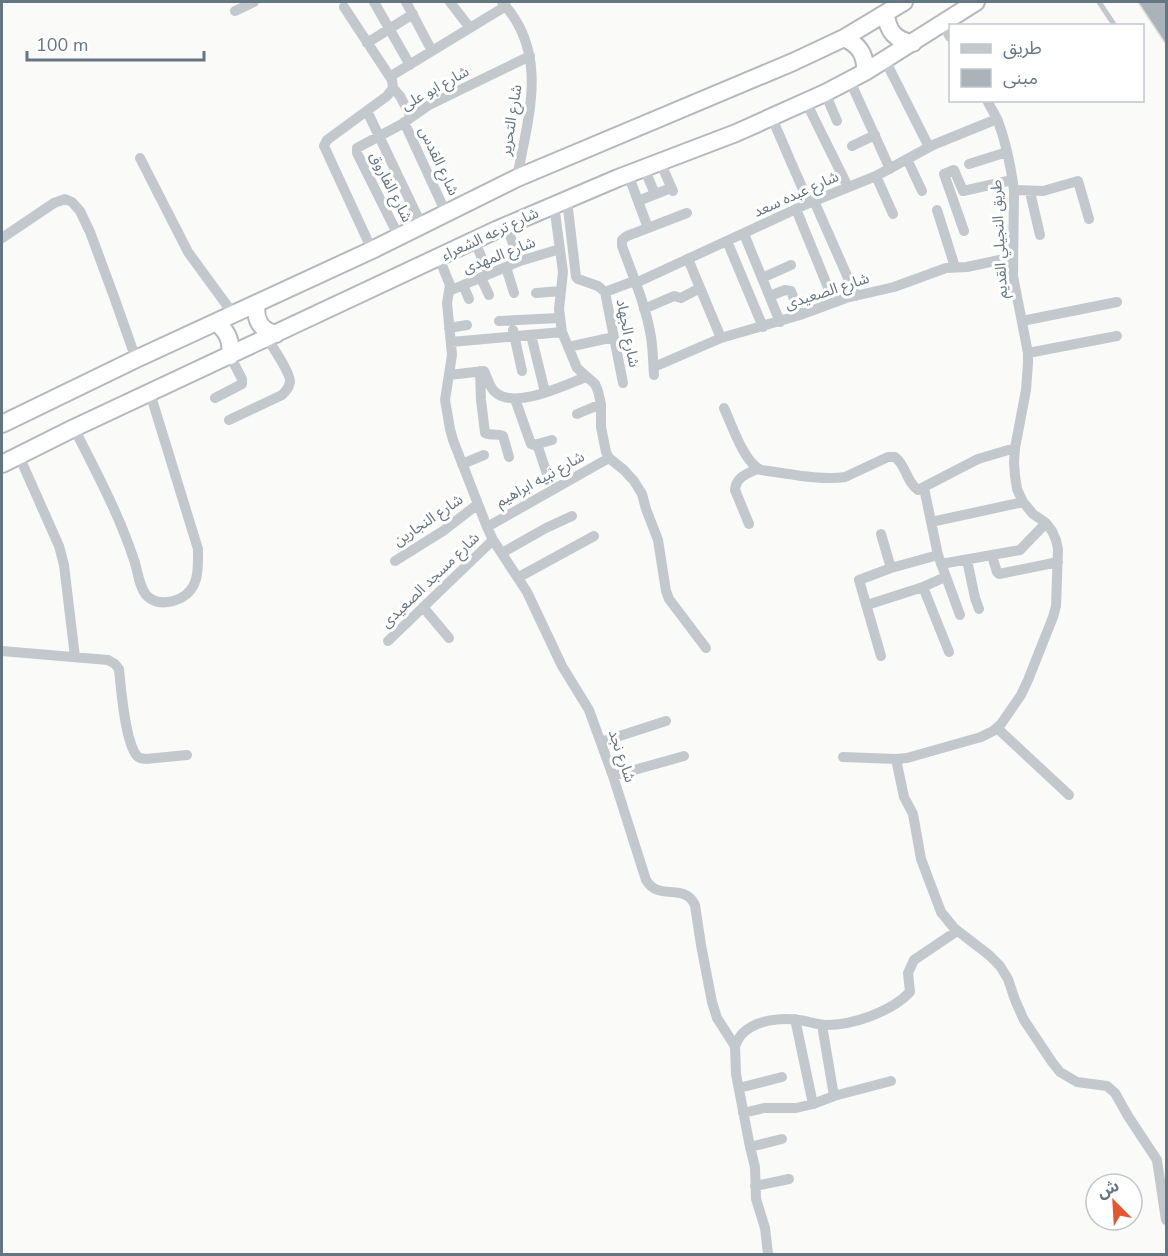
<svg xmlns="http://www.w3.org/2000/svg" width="1168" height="1256" font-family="'Nunito Sans','Noto Sans Arabic',sans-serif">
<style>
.building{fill:#aab3b9;stroke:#dcdcda;stroke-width:1.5}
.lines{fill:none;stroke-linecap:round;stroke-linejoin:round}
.trunk-casing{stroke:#b4b9bd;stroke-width:20}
.service{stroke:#c3c8cc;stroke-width:5}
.minor{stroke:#c3c8cc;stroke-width:10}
.trunk{stroke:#fff;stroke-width:16}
.labels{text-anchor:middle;stroke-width:6;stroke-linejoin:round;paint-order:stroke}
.street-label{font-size:15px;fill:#657683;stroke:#fff}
</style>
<rect width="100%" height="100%" fill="#fafaf8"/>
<path class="building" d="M1138 2H1167V46Z"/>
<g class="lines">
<g class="trunk-casing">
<path id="trunk" d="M886 13C887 31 896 41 913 43
M844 38C860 45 866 56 865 72
M257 304C254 319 261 331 276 334
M217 323C228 332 232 342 230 356
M2 424 136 359 372 250 517 178 793 62 844 38 904 2
M2 464 74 428 496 230 618 178 736 133 825 93 865 72 976 2"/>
</g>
<path class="service" d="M1099 2 1115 26"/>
<path class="minor" d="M374 2 410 65
M406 2 432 51
M450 2 470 28
M502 2C550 54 528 117 517 178
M344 7 392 80 393 88 387 96 327 140 324 146 372 250
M235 11 254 2
M943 24 950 37
M367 43 413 14
M885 60 929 147
M391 76 506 6
M850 81 890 169
M393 88 400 96 411 117
M825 93 837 121
M806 102 848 187
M367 111 422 226
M772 118 790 160 809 203
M404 122 446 213
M852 146 875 135
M140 158 188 252 234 315
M907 159 922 191
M660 162 673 191
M969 164 1007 152
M644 168 655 194
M628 174 648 228
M876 176 893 214
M1014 190 1043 191 1078 181 1089 219
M1030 192 1040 235
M567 200 576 277 578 279 598 286 605 292 623 383
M638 201 671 188
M814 201 856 296
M554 205 563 272 559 309 562 332 577 368 595 384 598 391 601 404V427L606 452 609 458 624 470 634 481 642 494 646 509 658 540 666 591 669 599 706 648
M796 209 834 302
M937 210 955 267
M506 226 520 261
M964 231 944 174 954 170 963 191 1012 180
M744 234 780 322
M399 237 357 153V148L402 124 429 105 530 56
M2 238 54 203 65 199 72 202 80 211 90 232 113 294 136 359
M474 240 489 274
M727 241 763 327
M439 258 450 285 447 303 452 355 445 400 450 429 453 440 487 527 493 540 527 592 562 666 589 710 613 776 646 880C659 902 684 882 695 905L701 945 712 1002 717 1018 735 1046 736 1074 750 1147 755 1167 756 1199 765 1228 768 1254
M688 259 721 338
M506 267 514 293
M481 278 489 295
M762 278 791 265
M463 285 469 299
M449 291 520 261 560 249
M605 292 629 283 640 281 809 203 876 176 933 145 997 119
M536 293 561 291
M770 296 785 290 791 291 800 315
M644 309 674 296 681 298 700 288
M499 321 559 318
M1022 321 1117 302
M449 328 467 325
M513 330 522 371
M531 335 545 392
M451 342 562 332
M568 347 614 337
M1028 353 1117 336
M654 367 721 338 800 315 846 298 894 287 946 268 967 267 1013 257
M480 371 481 400 485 433C491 436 497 433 503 436L509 457
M449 375 484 371C488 378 489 387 495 392 515 410 565 385 586 377
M654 375C653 362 653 349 651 337 646 306 633 276 622 246V240L627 236 687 213
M215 398 242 384V379L230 356
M515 399 531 444 534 445 552 440
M724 408C732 425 744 463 761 470 785 473 822 481 845 477L888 457H895C906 465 907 483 918 490L978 459 1015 448
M577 414 601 404
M229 420 282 395C286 391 289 388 290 382 291 374 272 346 267 338
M74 428C95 470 118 512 133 557 138 569 138 586 147 596 157 605 170 603 181 598 200 588 198 567 198 549L150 393
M537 444 552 489
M19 456 59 546 64 565 75 657
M462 464 484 455
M924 488 938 555 960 615
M931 522 1023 502
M749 524 735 490C736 477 747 474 757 469
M487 527 609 458
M881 534 891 568
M502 553 546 528 572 516
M992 556 997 572 999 574 1058 562
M967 560 975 598 979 609
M395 561 443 531 478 504
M941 564 1020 550 1046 523
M519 577 594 536
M923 587 949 652
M867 605 923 587 945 577
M423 607 449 638
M388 641 493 540
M2 651 108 660 115 664 119 669C121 689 125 742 137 756 140 759 142 758 146 759L187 755
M881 656 859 580 891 568 938 555
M997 728 1069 795
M601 742 666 721
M843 757 896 759 907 758 981 737 993 731 1001 724 1021 695 1028 680 1053 617 1056 606 1058 549 1056 540 1052 531 1046 523 1033 514 1023 502 1017 489 1015 476 1014 462 1015 448 1026 390 1028 363V353L1013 276 1014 190C1011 167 1006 143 998 121 995 114 990 107 987 100
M896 759 904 797 913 814 921 859 941 912 954 928 989 955 1000 966 1008 979 1015 1000 1024 1020 1052 1062 1060 1072 1077 1082 1107 1086 1115 1093 1128 1116 1157 1160 1166 1220
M613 776 684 756
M795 1019 813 1104
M822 1025 834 1096
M735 1046C737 1042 739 1037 742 1034 755 1020 781 1017 799 1020 808 1021 817 1025 826 1025 853 1025 891 1012 910 992L908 973 914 960 957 931
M739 1088 782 1077
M743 1113 764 1108H796L813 1104 834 1096 891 1081
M750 1147 782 1139
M755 1186 789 1179"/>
<use href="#trunk" class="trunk"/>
</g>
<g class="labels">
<g class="street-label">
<text transform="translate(435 88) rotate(-29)" y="5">شارع ابو على</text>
<text transform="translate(511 120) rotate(-81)" y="5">شارع التحرير</text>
<text transform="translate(439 161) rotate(65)" y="5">شارع القدس</text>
<text transform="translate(391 187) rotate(63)" y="5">شارع الفاروق</text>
<text transform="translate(796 194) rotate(-24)" y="5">شارع عبده سعد</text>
<text transform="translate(490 234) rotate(-25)" y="5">شارع ترعه الشعراء</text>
<text transform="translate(999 239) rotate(-93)" y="5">طريق النجيلي القديم</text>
<text transform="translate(499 255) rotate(-21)" y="5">شارع المهدى</text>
<text transform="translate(827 291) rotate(-18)" y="5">شارع الصعيدى</text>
<text transform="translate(628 333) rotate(79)" y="5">شارع الجهاد</text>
<text transform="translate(540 479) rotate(-29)" y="5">شارع نبيه ابراهيم</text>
<text transform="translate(428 520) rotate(-34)" y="5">شارع النجارين</text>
<text transform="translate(430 580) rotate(-44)" y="5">شارع مسجد الصعيدى</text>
<text transform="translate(622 756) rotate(71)" y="5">شارع نجد</text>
</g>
</g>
<rect width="1168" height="1256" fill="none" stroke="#657683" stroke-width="6"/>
<rect x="949" y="24" width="195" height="78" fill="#ffffff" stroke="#c1c8cd" stroke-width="1.5"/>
<rect x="961" y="44" width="30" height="9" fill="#c3c8cc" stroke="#c1c8cd" stroke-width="1.5"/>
<text x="1003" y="54" font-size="18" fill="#657683">طريق</text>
<rect x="961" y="69" width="30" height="18" fill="#aab3b9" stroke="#c1c8cd" stroke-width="1.5"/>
<text x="1003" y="84" font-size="18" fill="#657683">مبنى</text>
<g transform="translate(1114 1202) rotate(336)"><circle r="28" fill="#ffffff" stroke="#c1c8cd" stroke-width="1.5"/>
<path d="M0-4.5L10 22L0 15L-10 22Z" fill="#e4572e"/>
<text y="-9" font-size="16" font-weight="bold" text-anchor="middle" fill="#657683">ش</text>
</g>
<path d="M27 51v9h177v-9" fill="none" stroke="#657683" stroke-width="3"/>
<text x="36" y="51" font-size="18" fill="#657683" stroke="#ffffff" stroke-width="4.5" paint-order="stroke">100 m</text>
</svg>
